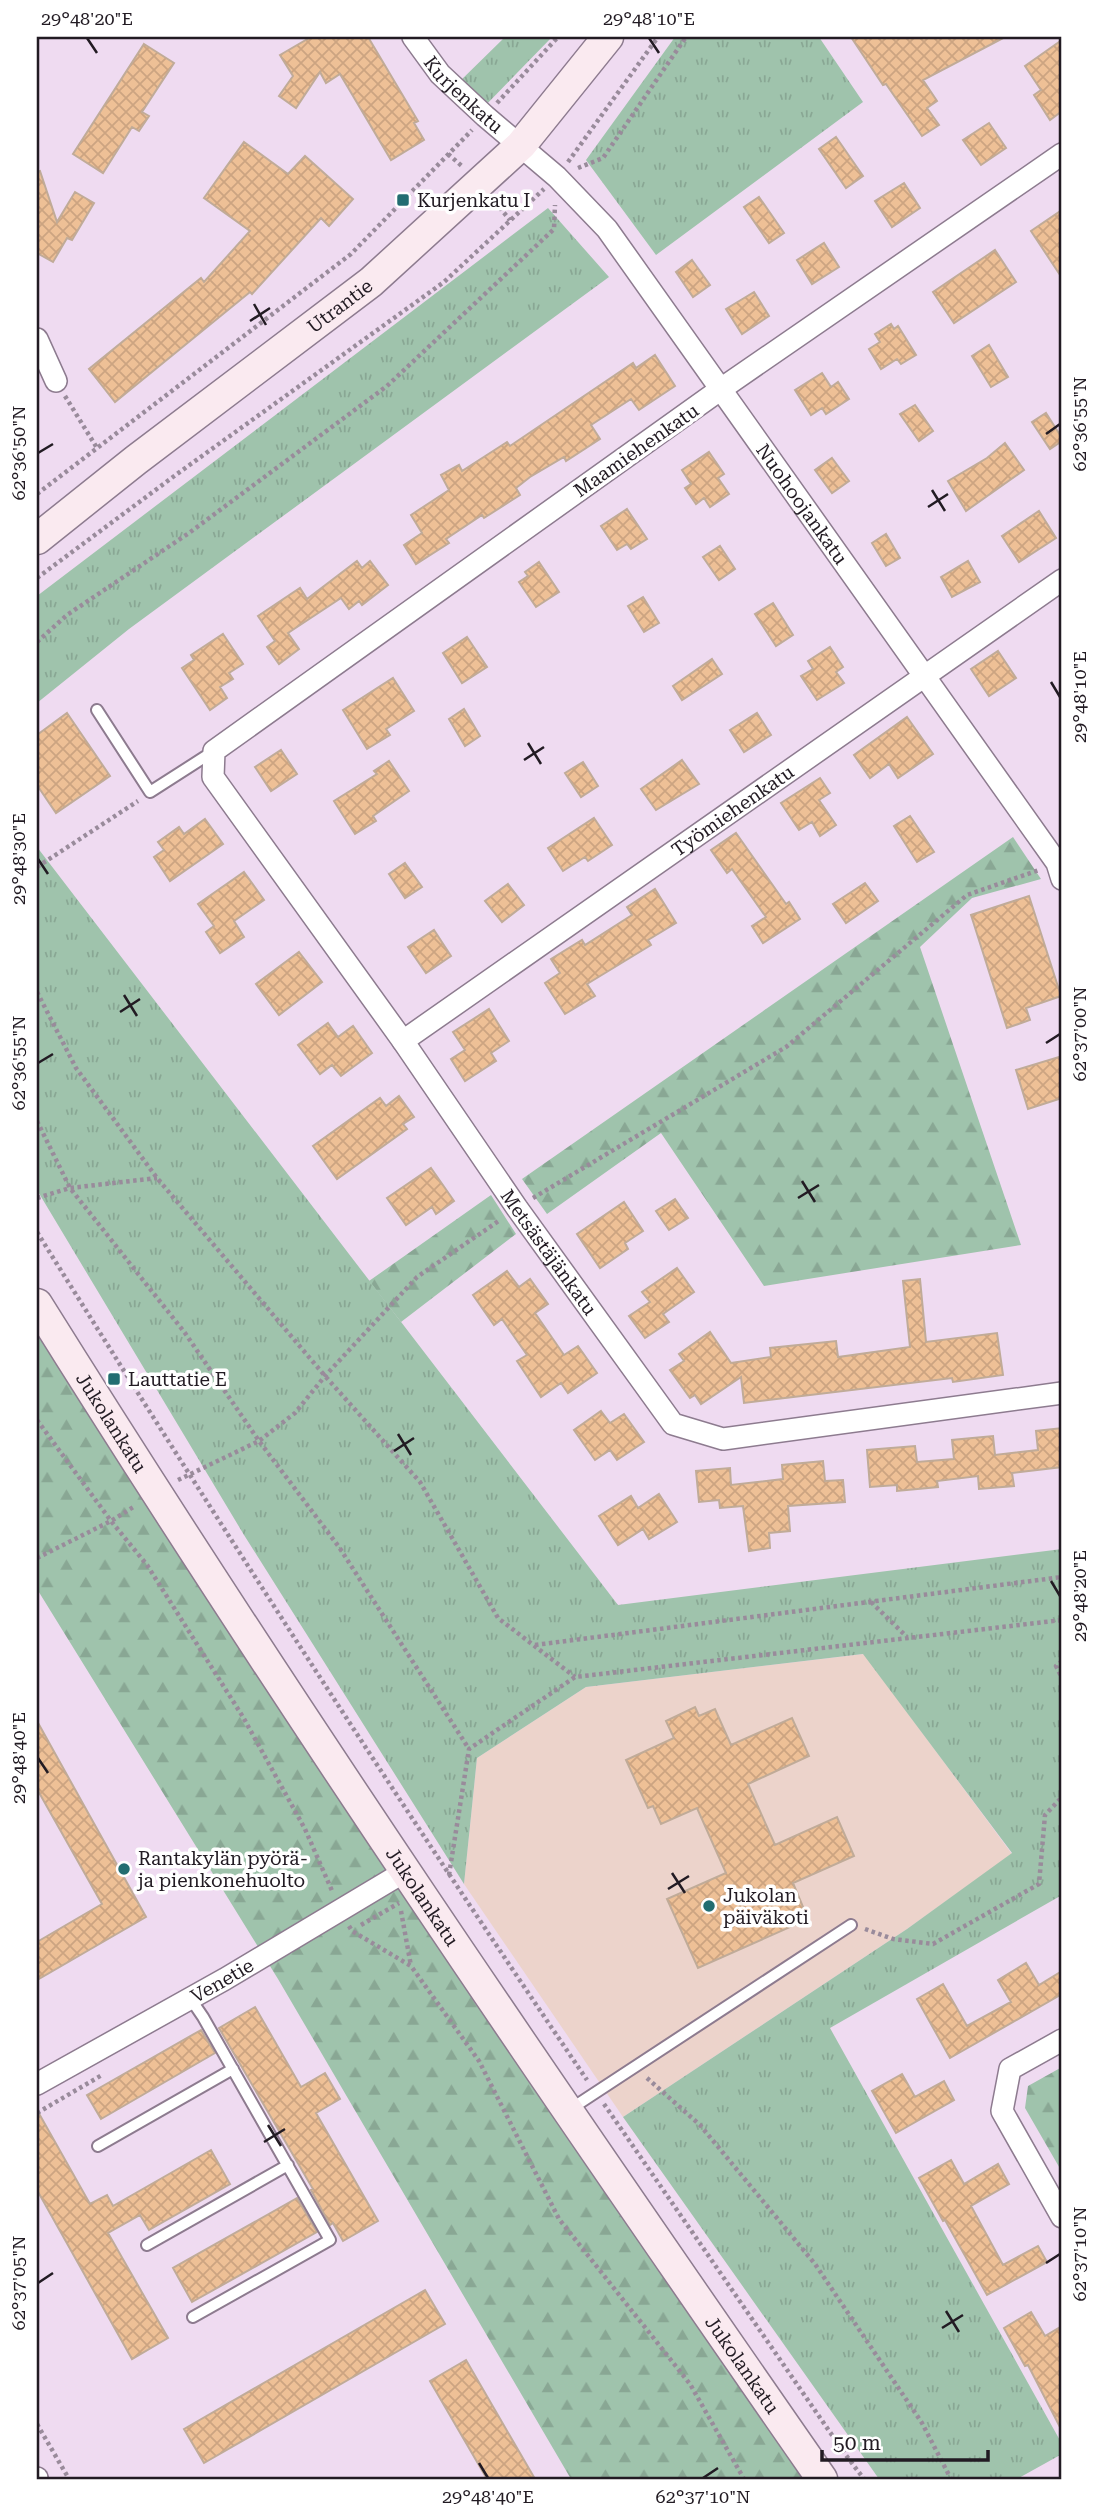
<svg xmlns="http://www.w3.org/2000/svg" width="1099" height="2516" font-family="'Roboto Serif',serif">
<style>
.education{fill:#ecd3cb}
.forest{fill:url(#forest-firs)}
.park{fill:url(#park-tufts)}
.building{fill:url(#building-cross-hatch);stroke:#c0ab98;stroke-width:2}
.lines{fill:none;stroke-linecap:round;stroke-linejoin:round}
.lane-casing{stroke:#8d7b8f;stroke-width:14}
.street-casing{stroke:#8d7b8f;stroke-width:24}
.secondary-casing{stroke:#8d7b8f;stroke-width:33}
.path{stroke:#998b9b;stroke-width:4.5;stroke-dasharray:3.5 3.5;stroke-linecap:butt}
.lane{stroke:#fff;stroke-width:10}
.street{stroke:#fff;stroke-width:21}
.secondary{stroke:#faeaf0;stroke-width:30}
.ticks{fill:none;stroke:#221b23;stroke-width:2.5}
.poi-dot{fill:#226d71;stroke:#fff;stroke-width:2.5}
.labels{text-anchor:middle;stroke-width:7;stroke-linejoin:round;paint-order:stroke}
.street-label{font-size:19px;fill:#221b23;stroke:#fff}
.poi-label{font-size:19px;fill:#221b23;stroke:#fff;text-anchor:start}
.neatline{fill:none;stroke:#221b23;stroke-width:2.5}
.ticks-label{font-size:18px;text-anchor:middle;fill:#221b23}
</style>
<defs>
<pattern id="forest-firs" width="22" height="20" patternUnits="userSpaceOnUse" patternTransform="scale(1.75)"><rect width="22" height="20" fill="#9fc3ac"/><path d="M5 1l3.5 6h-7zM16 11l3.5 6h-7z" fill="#89a794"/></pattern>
<pattern id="park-tufts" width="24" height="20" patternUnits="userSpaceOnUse" patternTransform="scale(1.75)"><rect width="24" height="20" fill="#9fc3ac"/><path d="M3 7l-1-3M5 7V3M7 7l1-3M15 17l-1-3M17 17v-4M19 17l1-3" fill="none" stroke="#89a794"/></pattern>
<pattern id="building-cross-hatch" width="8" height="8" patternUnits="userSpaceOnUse" patternTransform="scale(1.75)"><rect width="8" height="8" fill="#eec096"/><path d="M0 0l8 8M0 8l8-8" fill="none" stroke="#cca481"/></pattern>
</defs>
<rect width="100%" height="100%" fill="#efdbf1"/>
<path class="education" d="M864 1654 1012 1854 907 1929 623 2117 464 1884 477 1758 586 1687Z"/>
<path class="forest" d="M1013 837 1041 879 972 898 920 947 1021 1245 764 1286 661 1133 547 1214 522 1179Z
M491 1195 516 1234 401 1322 369 1281Z
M37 1320 809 2479H571L278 1979 37 1589Z
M1062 2067V2172L1025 2108 1028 2086Z"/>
<path class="park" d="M505 37H552L481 110 456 85Z
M675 37H819L863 102 656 255 586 160Z
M548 208 609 277 129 629 37 703V596Z
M37 847 618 1605 1062 1549V1895L830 2028 1062 2444V2454L1017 2479H879L623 2117 907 1929 1012 1853 863 1654 586 1687 477 1758 464 1884 244 1535 37 1190Z"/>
<path class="building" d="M311 37H368L418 121 414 123 424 140 391 160 340 74 326 83 320 72 296 108 279 96 293 76 280 55Z
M851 37H1005L923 80 937 101 927 108 939 125 922 136 886 84 883 85Z
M1062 40V111L1050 120 1034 95 1041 90 1025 66Z
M144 44 174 63 142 112 149 116 139 131 132 127 103 173 73 154Z
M989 123 1006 148 981 165 963 140Z
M836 137 863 176 846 188 819 149Z
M244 142 288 174 305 156 353 199 329 226 321 218 252 294 250 292 115 402 89 369 201 278 204 282 250 231 204 198Z
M40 171 57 222 75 192 94 203 72 240 67 238 53 262 37 253V172Z
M904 183 920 208 892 227 875 201Z
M759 197 784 233 769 243 744 207Z
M1062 210V278L1031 231Z
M824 243 839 267 812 284 797 260Z
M995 250 1016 282 954 323 933 292Z
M692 260 710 285 693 297 676 272Z
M754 292 769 316 742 334 726 309Z
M891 324 894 329 898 326 916 355 901 364 897 359 881 369 869 349 880 342 875 334Z
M989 345 1008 377 991 387 972 356Z
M655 355 675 386 639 410 631 399 591 425 600 439 566 461 564 457 530 477 516 488 520 495 484 518 482 515 446 539 449 543 416 564 404 545 422 533 411 515 449 490 441 475 459 465 462 471 507 442 510 446 633 363 636 368Z
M822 373 831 387 838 382 849 399 826 414 822 408 811 415 795 390Z
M915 405 933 431 919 441 900 414Z
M1046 413 1062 438V441L1050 449 1032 422Z
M1005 443 1024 470 966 511 948 481 987 458Z
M709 452 724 474 718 478 729 494 710 507 704 498 696 504 685 488 691 484 682 470Z
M832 458 849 481 832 493 815 470Z
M627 509 647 539 631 549 627 544 617 550 601 526Z
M1039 511 1056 538 1019 562 1002 536Z
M886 534 900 558 886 566 872 543Z
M720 546 735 569 719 580 703 557Z
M357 561 362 568 370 561 388 585 362 605 359 601 349 609 341 598 288 633 299 649 279 664 267 647 275 641 258 616 300 588 307 599Z
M968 561 980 582 952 597 941 577Z
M539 562 559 592 536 607 519 582 528 576 525 572Z
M643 597 659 623 644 632 628 606Z
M773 603 793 635 776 646 755 614Z
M223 634 243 664 229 673 233 679 220 687 227 698 210 710 182 668 194 660 191 655Z
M467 637 487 667 462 683 443 653Z
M830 647 843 667 836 672 844 683 817 700 801 676 813 669 808 661Z
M998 651 1016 678 989 696 971 669Z
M712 659 722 674 682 700 673 686Z
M393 678 414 711 386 729 390 735 367 749 343 710Z
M464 709 480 736 465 746 449 719Z
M67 713 110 776 56 813 37 785V735Z
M757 713 771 735 744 752 730 730Z
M907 717 933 754 898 778 889 764 870 778 854 755Z
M281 750 297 774 271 791 255 767Z
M682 760 699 784 656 810 641 789Z
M389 761 409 791 373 816 376 821 355 834 334 801 377 774 374 771Z
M583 762 598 786 581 797 565 773Z
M820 778 830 793 819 800 836 825 820 836 812 822 799 830 781 803Z
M910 816 934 852 917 862 894 826Z
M594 818 612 845 588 861 585 857 563 871 548 848Z
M205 819 223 844 170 881 154 857 164 850 158 842 179 827 184 834Z
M736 833 786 904 789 902 800 919 763 943 752 926 766 917 732 869 727 873 711 850Z
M405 863 422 887 405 898 389 874Z
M244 872 264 900 234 921 244 937 220 953 206 932 214 926 198 904Z
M865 883 878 901 846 923 833 904Z
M508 884 524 905 502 922 485 901Z
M655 889 676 923 648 940 651 945 587 984 595 996 565 1014 545 983 560 973 551 959 582 940 585 945 632 915 627 907Z
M1029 896 1061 996 1026 1008 1030 1020 1007 1028 971 915Z
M434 930 451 956 426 973 408 947Z
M299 952 322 982 279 1015 256 984Z
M489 1009 509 1041 491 1053 496 1061 465 1081 451 1059 465 1050 453 1032Z
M328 1023 338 1037 353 1026 372 1053 341 1076 332 1065 320 1074 298 1045Z
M1062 1056V1098L1028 1109 1016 1070Z
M399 1096 414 1117 403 1124 407 1129 337 1179 313 1146 380 1098 386 1106Z
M431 1168 454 1201 436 1214 432 1207 406 1225 387 1198Z
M675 1199 688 1218 669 1230 656 1211Z
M624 1202 643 1231 625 1243 628 1249 600 1268 577 1234Z
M677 1268 694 1292 663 1314 669 1322 645 1338 629 1316 650 1302 642 1292Z
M507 1271 519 1287 530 1279 548 1304 535 1313 564 1355 578 1346 597 1373 568 1393 561 1383 541 1397 517 1361 527 1355 502 1319 494 1325 473 1295Z
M920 1279 926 1342 997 1333 1003 1375 953 1382 952 1378 744 1403 741 1377 701 1404 695 1395 690 1398 670 1370 684 1361 679 1354 710 1332 731 1363 771 1357 770 1348 836 1341 838 1357 910 1347 903 1281Z
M601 1411 610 1423 624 1414 644 1442 617 1460 610 1450 595 1460 574 1430Z
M1062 1428V1467L1012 1473 1014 1486 979 1489 978 1476 937 1481 938 1487 897 1491V1485L870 1487 867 1450 915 1446 917 1462 954 1459 952 1440 993 1436 995 1455 1038 1450 1036 1431Z
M823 1461 825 1481 843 1480 845 1502 788 1506 790 1531 769 1533 770 1548 749 1551 743 1506 720 1508 719 1500 699 1502 696 1471 730 1468 731 1485 783 1479 782 1465Z
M659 1494 677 1522 649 1539 643 1529 618 1545 599 1516 631 1496 638 1508Z
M695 1707 699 1716 715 1709 731 1745 792 1718 809 1756 748 1784 775 1845 837 1817 854 1856 793 1883 808 1919 698 1968 667 1899 726 1873 697 1808 661 1824 653 1806 648 1808 626 1760 674 1738 666 1721Z
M37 1721 146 1917 37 1980V1942L102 1904 37 1789Z
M1026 1963 1039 1985 1062 1971V1994L950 2058 917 1999 943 1984 967 2026 1011 2002 998 1980Z
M255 2007 301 2087 325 2073 340 2099 316 2113 378 2221 343 2241 333 2223 330 2225 311 2190 313 2189 219 2028Z
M201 2030 215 2053 101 2119 87 2095Z
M902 2074 915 2097 944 2081 954 2100 896 2133 872 2091Z
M37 2110 90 2204 107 2195 113 2206 211 2150 230 2184 149 2230 140 2215 108 2233 168 2338 132 2359 37 2190Z
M951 2160 964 2184 998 2164 1009 2184 971 2206 1003 2265 1038 2246 1047 2262 987 2295 945 2220 943 2221 919 2178Z
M297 2198 317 2232 192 2302 173 2268Z
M425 2290 445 2324 204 2463 184 2429Z
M1031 2312 1045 2336 1062 2326V2431L1028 2365 1025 2366 1004 2328Z
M466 2360 535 2479H487L430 2381Z"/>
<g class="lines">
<g class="lane-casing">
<path id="lane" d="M97 710 150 792 214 751
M190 1998 203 2017 330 2240 193 2317
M569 2110 851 1925
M98 2146 233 2069
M147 2245 288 2165"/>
</g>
<g class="street-casing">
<g id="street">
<path id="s1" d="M413 37 440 74 485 116 557 177 607 229 1057 863 1062 879"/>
<path id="s2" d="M1062 154 721 389 214 751 213 777 403 1041 517 1208 673 1424 723 1439 1062 1393"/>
<path d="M37 339 56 381"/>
<path id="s3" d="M403 1041 1062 580"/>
<path d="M1062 2040 1010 2069 1002 2111 1062 2217"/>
<path id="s4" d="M37 2084 225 1979 404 1872"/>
<path d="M37 2478V2479"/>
</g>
</g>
<g class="secondary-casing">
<g id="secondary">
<path id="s5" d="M37 539 136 460 371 282 521 145 608 37"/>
<path id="s6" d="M37 1304C287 1704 553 2092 822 2479"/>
</g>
</g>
<path class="path" d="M497 103 558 37
M448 154 463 167
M568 162 658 37
M578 168 603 158 686 37
M495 202 510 220
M65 396 97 448
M37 494 351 254 472 130
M37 578 177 474 444 282 544 189
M37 642 67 615 189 533 387 386 554 229 555 205
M37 867 138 801
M37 992 76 1068 157 1178 325 1376 420 1482 498 1618 575 1677
M37 1121 70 1188 185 1333 259 1441 339 1547 469 1749
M37 1198 70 1188 157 1178
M533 1198 786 1047 967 895 1039 870
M37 1232C215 1518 398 1801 587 2080
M37 1420 111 1521 147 1565 243 1717 305 1829 333 1893
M178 1480 259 1441 295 1413 325 1376 417 1277 500 1220
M37 1558 111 1521 135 1506
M871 1602 907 1637
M535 1645 1062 1577
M1062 1661 1056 1666 1062 1678
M449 1875 469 1749 575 1677 1062 1620
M401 1911 411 1966
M361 1925 399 1903
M349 1926 352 1931 411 1966 479 2061 559 2219 690 2384 744 2479
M865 1929 893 1939 933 1944 1039 1884 1045 1815 1062 1797
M647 2078 700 2125 815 2264 922 2423 951 2479
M604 2104 845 2454 864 2479
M37 2113 102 2075
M37 2424 69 2479"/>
<use href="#lane" class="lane"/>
<use href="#street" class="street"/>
<use href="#secondary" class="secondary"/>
</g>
<path class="ticks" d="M87 38 97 53M649 38 659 53M254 304 266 325M250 321 270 308M1046 434 1060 424M38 453 53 444M932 490 945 511M928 507 948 494M1051 682 1060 697M528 743 541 764M524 760 544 747M38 859 48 874M124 995 137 1016M120 1012 140 999M1046 1043 1060 1034M38 1063 53 1054M802 1181 815 1202M798 1198 819 1185M398 1434 411 1455M394 1451 414 1438M1051 1581 1060 1596M38 1758 48 1773M672 1873 685 1893M668 1889 689 1876M268 2125 281 2146M264 2142 285 2129M1046 2263 1060 2254M38 2283 53 2273M946 2311 959 2332M942 2328 963 2315M479 2463 488 2478M703 2478 718 2468"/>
<g class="poi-dot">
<rect x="396" y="193" width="14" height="14" rx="3.5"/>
<rect x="107" y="1372" width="14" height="14" rx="3.5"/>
<circle cx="124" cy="1869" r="7"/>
<circle cx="709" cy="1906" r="7"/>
</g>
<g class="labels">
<g class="street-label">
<text dy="7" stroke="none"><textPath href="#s1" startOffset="77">Kurjenkatu</textPath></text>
<text dy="7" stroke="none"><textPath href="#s5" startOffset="382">Utrantie</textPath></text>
<text transform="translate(636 450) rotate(-35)" y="7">Maamiehenkatu</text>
<text dy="7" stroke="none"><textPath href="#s1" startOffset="611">Nuohoojankatu</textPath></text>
<text dy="7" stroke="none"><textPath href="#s3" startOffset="402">Työmiehenkatu</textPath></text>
<text dy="7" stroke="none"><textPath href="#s2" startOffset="1645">Metsästäjänkatu</textPath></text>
<text dy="7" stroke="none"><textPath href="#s6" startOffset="140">Jukolankatu</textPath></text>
<text dy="7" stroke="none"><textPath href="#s6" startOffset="707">Jukolankatu</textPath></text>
<text dy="7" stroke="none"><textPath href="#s4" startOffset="212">Venetie</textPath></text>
<text dy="7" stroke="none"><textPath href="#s6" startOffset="1274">Jukolankatu</textPath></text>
</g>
<g class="poi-label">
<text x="417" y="207">Kurjenkatu I</text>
<text x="128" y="1386">Lauttatie E</text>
<text x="138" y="1865">Rantakylän pyörä-<tspan x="138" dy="22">ja pienkonehuolto</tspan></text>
<text x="723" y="1902">Jukolan<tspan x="723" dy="22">päiväkoti</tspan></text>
</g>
</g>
<rect width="1099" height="2516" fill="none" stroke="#ffffff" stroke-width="77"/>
<path d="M822 2450v10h166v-10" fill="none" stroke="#221b23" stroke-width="3.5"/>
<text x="833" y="2450" font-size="21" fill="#221b23" stroke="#ffffff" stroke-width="5" paint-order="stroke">50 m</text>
<rect x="38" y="38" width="1022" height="2440" class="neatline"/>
<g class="ticks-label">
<text x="87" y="25">29°48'20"E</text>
<text x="649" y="25">29°48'10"E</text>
<text transform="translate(1080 424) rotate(-90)" y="6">62°36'55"N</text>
<text transform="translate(19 453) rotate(-90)" y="6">62°36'50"N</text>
<text transform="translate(1080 697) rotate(-90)" y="6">29°48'10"E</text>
<text transform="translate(19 859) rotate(-90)" y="6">29°48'30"E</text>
<text transform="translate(1080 1034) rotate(-90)" y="6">62°37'00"N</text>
<text transform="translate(19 1063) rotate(-90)" y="6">62°36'55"N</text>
<text transform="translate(1080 1596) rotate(-90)" y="6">29°48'20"E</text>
<text transform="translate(19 1758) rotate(-90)" y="6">29°48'40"E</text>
<text transform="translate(1080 2254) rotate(-90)" y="6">62°37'10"N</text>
<text transform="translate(19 2283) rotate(-90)" y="6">62°37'05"N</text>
<text x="488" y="2503">29°48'40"E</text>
<text x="703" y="2503">62°37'10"N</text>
</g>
</svg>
